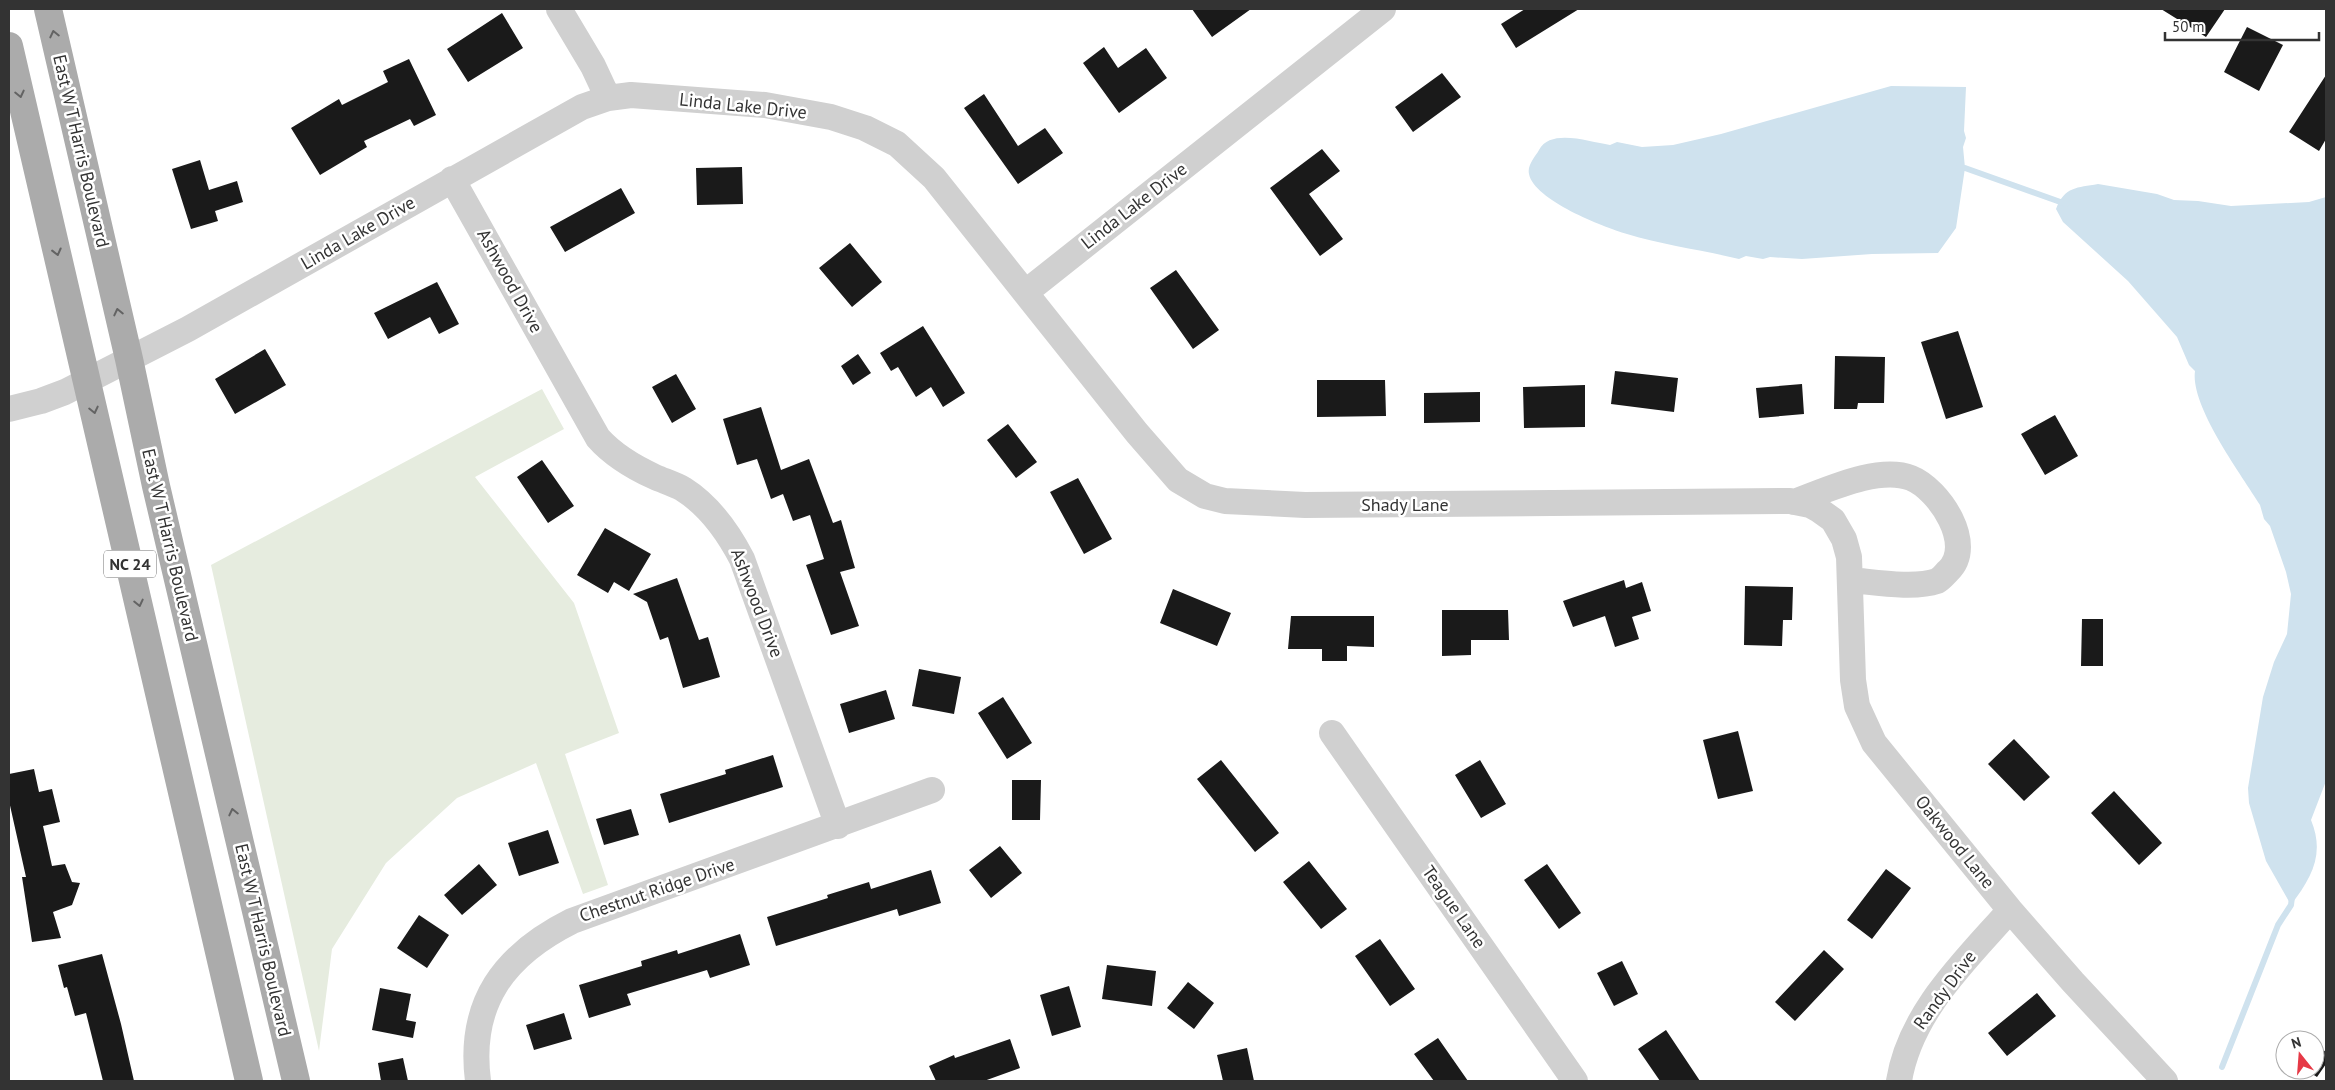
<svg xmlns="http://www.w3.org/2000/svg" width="2335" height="1090" font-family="'PT Sans',sans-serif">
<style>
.green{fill:#e6ecdf}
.water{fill:#cfe2ee}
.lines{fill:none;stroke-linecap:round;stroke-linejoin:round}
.stream{stroke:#cfe2ee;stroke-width:6}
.building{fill:#1a1a1a}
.minor{stroke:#d0d0d0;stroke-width:26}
.major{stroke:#ababab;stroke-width:28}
.oneway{stroke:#636363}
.labels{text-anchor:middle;stroke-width:5;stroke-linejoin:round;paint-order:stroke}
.shield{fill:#fff;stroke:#707070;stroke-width:1}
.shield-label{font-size:16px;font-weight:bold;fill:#333}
.street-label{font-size:18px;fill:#333;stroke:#fff}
</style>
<rect width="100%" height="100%" fill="#fff"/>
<path class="green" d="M542 389 564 429 475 477 574 603 619 733 565 754 608 885 583 894 536 763 457 798 386 863 332 949 319 1051 211 565Z"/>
<path class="water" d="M1891 86 1966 87 1964 131 1966 138 1963 147 1965 168 1956 228 1938 253 1872 254 1802 259 1770 257 1763 259 1746 256 1739 259C1702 250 1663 245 1627 234 1603 227 1534 200 1529 174 1527 165 1535 157 1539 150 1551 128 1589 142 1610 145L1617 142 1642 147 1673 145 1721 134Z
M2098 184 2157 194 2174 200 2198 201 2231 206 2309 202 2326 197V781L2311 820C2325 854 2312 877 2291 905L2266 861 2249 803 2248 788 2263 697 2274 662 2287 634 2291 594 2286 572 2270 526 2264 519 2260 505C2241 474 2190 406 2195 371L2189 365 2177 337 2128 281 2063 222 2056 209C2065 186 2077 188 2098 184Z"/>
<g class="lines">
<path class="stream" d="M1958 168H1965L2066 204
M2222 1067 2278 925 2291 905 2292 897"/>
</g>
<path class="building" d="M1192 9H1251L1212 37Z
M1525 9H1579L1516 48 1501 24Z
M2161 9H2225L2206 37Z
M502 13 523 48 468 82 447 49Z
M2247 27 2283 45 2259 91 2224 72Z
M1104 47 1118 68 1146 48 1167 78 1119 113 1083 63Z
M409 59 436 115 414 126 410 119 364 141 367 147 320 175 291 128 339 99 342 105 388 82 383 71Z
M1442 73 1461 97 1413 132 1395 107Z
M2326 75V139L2319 151 2289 132Z
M984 94 1018 146 1045 128 1063 153 1018 184 964 108Z
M1322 149 1340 171 1309 194 1343 239 1320 256 1270 188Z
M200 160 209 190 237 181 243 202 215 211 218 221 191 229 172 169Z
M742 167 743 204 697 205 696 168Z
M621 188 635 213 565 252 550 227Z
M850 243 882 282 852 307 819 268Z
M1176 270 1219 330 1193 349 1150 288Z
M437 282 459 324 439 334 430 317 388 339 374 313Z
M923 326 965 393 943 407 931 387 916 397 898 367 891 371 880 353Z
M1958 331 1983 407 1946 419 1921 342Z
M265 349 286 385 235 414 215 379Z
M858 354 871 373 853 385 841 366Z
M1835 356 1885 357 1884 403H1858L1857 409H1834Z
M1615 371 1678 378 1674 412 1611 404Z
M676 374 696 409 672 423 652 387Z
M1317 380H1385L1386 416 1317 417Z
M1802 384 1804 414 1759 418 1756 388Z
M1585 385V427L1524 428 1523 387Z
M1480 392V422L1424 423V393Z
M761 407 781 470 809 459 833 523 841 520 855 568 840 572 859 626 831 635 806 565 824 559 810 515 793 521 783 494 771 499 757 459 737 465 723 419Z
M2055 415 2078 456 2045 475 2021 434Z
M1008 424 1037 462 1016 478 987 440Z
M542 460 574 506 548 523 517 477Z
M1078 478 1112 539 1084 554 1050 492Z
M605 528 651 554 629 591 614 582 608 593 577 575Z
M677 578 699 640 708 637 720 677 683 688 668 637 660 640 647 602 633 594Z
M1624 580 1626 588 1642 582 1651 611 1632 617 1639 639 1615 647 1605 616 1573 627 1563 601Z
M1745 586 1793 587 1792 620H1783L1782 646 1744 645Z
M1173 589 1231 613 1217 646 1160 623Z
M1442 610H1508L1509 640H1471V655L1442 656Z
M1291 616H1374V647L1347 646V661H1322V649H1288Z
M2082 619H2103V666H2081Z
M919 669 961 677 954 714 912 706Z
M886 690 895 719 849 733 840 704Z
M1003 697 1032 743 1007 759 978 713Z
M1738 731 1753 791 1718 799 1703 740Z
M2014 739 2050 777 2024 801 1988 764Z
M773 755 783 787 669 823 660 794 726 774 725 770Z
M1221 760 1279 833 1255 852 1197 779Z
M1480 760 1506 804 1481 818 1455 775Z
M34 769 39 792 52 789 60 822 43 826 52 866 65 864 72 882 80 883 72 905 53 912 61 938 32 942 22 877H26L9 801V774Z
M1012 780H1041L1040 820H1012Z
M2114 791 2162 843 2139 865 2091 813Z
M631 809 639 835 604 845 596 819Z
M548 830 559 863 519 876 508 843Z
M1000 846 1022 873 991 898 969 870Z
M1309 861 1347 909 1321 929 1283 882Z
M479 864 497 885 462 915 444 895Z
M1547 864 1581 913 1559 929 1524 880Z
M1886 869 1911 888 1872 939 1847 920Z
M931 870 941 903 899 916 897 909 776 946 767 917 828 898 827 895 869 882 871 889Z
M419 915 449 935 427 968 397 948Z
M740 934 750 965 710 978 707 970 627 994 631 1005 589 1018 579 985 642 966 641 961 677 950 678 954Z
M1380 939 1415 989 1390 1006 1355 956Z
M1824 950 1844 969 1795 1021 1775 1002Z
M102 954 121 1024 134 1081H103L86 1013 75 1016 67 987 64 988 58 965Z
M1622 961 1638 994 1614 1006 1597 973Z
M1107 965 1156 971 1152 1006 1102 999Z
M1188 982 1214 1003 1194 1029 1167 1008Z
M1069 986 1081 1027 1052 1036 1040 995Z
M380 988 411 994 406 1020 416 1022 413 1038 372 1030Z
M2037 993 2056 1016 2007 1056 1988 1033Z
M564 1013 572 1039 534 1050 526 1025Z
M1666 1030 1700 1081H1660L1638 1049Z
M1438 1038 1468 1081H1434L1414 1054Z
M1010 1039 1020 1068 984 1081H936L929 1066 954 1055 955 1058Z
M2315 1044 2326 1052V1064L2317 1077 2306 1070H2315Z
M1247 1048 1254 1081H1223L1217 1055Z
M403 1058 408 1081H381L378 1063Z"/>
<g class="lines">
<path class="minor" d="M559 9 593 66 608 98
M452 179 598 438C614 456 633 467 655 477 664 481 674 484 683 489 710 506 728 532 742 559L838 826
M1026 292 1383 9
M9 409 41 401 65 392 188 329 582 107 608 98 631 95 765 105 831 117 865 128 897 144 934 178 1137 433 1178 480 1205 496 1225 501 1305 505 1790 501 1810 505 1819 510 1833 520 1844 539 1849 557 1853 680 1857 706 1874 743 2010 910 2073 982 2165 1081
M1794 502C1825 491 1878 465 1911 478 1939 489 1976 545 1948 571 1945 574 1941 579 1937 581 1914 589 1874 582 1850 580
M1332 733 1575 1081
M478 1081C468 1003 504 955 572 921L932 790
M1899 1081C1910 1012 1966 960 2010 910"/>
<path class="major" d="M48 9 129 359 156 486 296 1081
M9 46 249 1081"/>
</g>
<defs><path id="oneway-chevron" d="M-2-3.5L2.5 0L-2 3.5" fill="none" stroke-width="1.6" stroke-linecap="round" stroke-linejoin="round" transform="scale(1.25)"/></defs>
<g class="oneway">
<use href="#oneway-chevron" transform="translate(54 34) rotate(-103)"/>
<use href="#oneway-chevron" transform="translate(20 94) rotate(77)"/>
<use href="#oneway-chevron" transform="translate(57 252) rotate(76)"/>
<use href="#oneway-chevron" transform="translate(118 312) rotate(-103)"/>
<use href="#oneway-chevron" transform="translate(94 410) rotate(77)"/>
<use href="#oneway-chevron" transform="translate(139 603) rotate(77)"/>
<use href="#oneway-chevron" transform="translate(233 812) rotate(-103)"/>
</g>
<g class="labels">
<rect class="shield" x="104" y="550.5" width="52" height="27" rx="4"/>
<g class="shield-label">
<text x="130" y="570">NC 24</text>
</g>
<g class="street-label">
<text transform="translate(743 106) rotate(6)" y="6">Linda Lake Drive</text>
<text transform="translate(81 151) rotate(77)" y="6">East W T Harris Boulevard</text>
<text transform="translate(1134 206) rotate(-38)" y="6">Linda Lake Drive</text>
<text transform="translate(358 233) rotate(-30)" y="6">Linda Lake Drive</text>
<text transform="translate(510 281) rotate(61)" y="6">Ashwood Drive</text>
<text x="1405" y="511">Shady Lane</text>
<text transform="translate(170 545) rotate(77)" y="6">East W T Harris Boulevard</text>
<text transform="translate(757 603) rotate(69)" y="6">Ashwood Drive</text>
<text transform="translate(1955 842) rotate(51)" y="6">Oakwood Lane</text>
<text transform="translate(657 890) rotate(-19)" y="6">Chestnut Ridge Drive</text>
<text transform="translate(1454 907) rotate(55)" y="6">Teague Lane</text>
<text transform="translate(263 940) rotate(77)" y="6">East W T Harris Boulevard</text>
<text transform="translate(1945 990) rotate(-54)" y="6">Randy Drive</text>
</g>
</g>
<rect width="2335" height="1090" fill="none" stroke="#333333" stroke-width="20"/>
<g transform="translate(2300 1055) rotate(343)"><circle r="24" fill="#ffffff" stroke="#adadad"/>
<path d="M0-4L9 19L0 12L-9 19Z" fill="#e63946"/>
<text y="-8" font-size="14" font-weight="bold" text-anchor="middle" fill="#333333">N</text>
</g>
<path d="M2165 32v8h154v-8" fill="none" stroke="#333333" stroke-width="2.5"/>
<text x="2172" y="32" font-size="15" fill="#333333" stroke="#ffffff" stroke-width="4" paint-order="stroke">50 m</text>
</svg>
